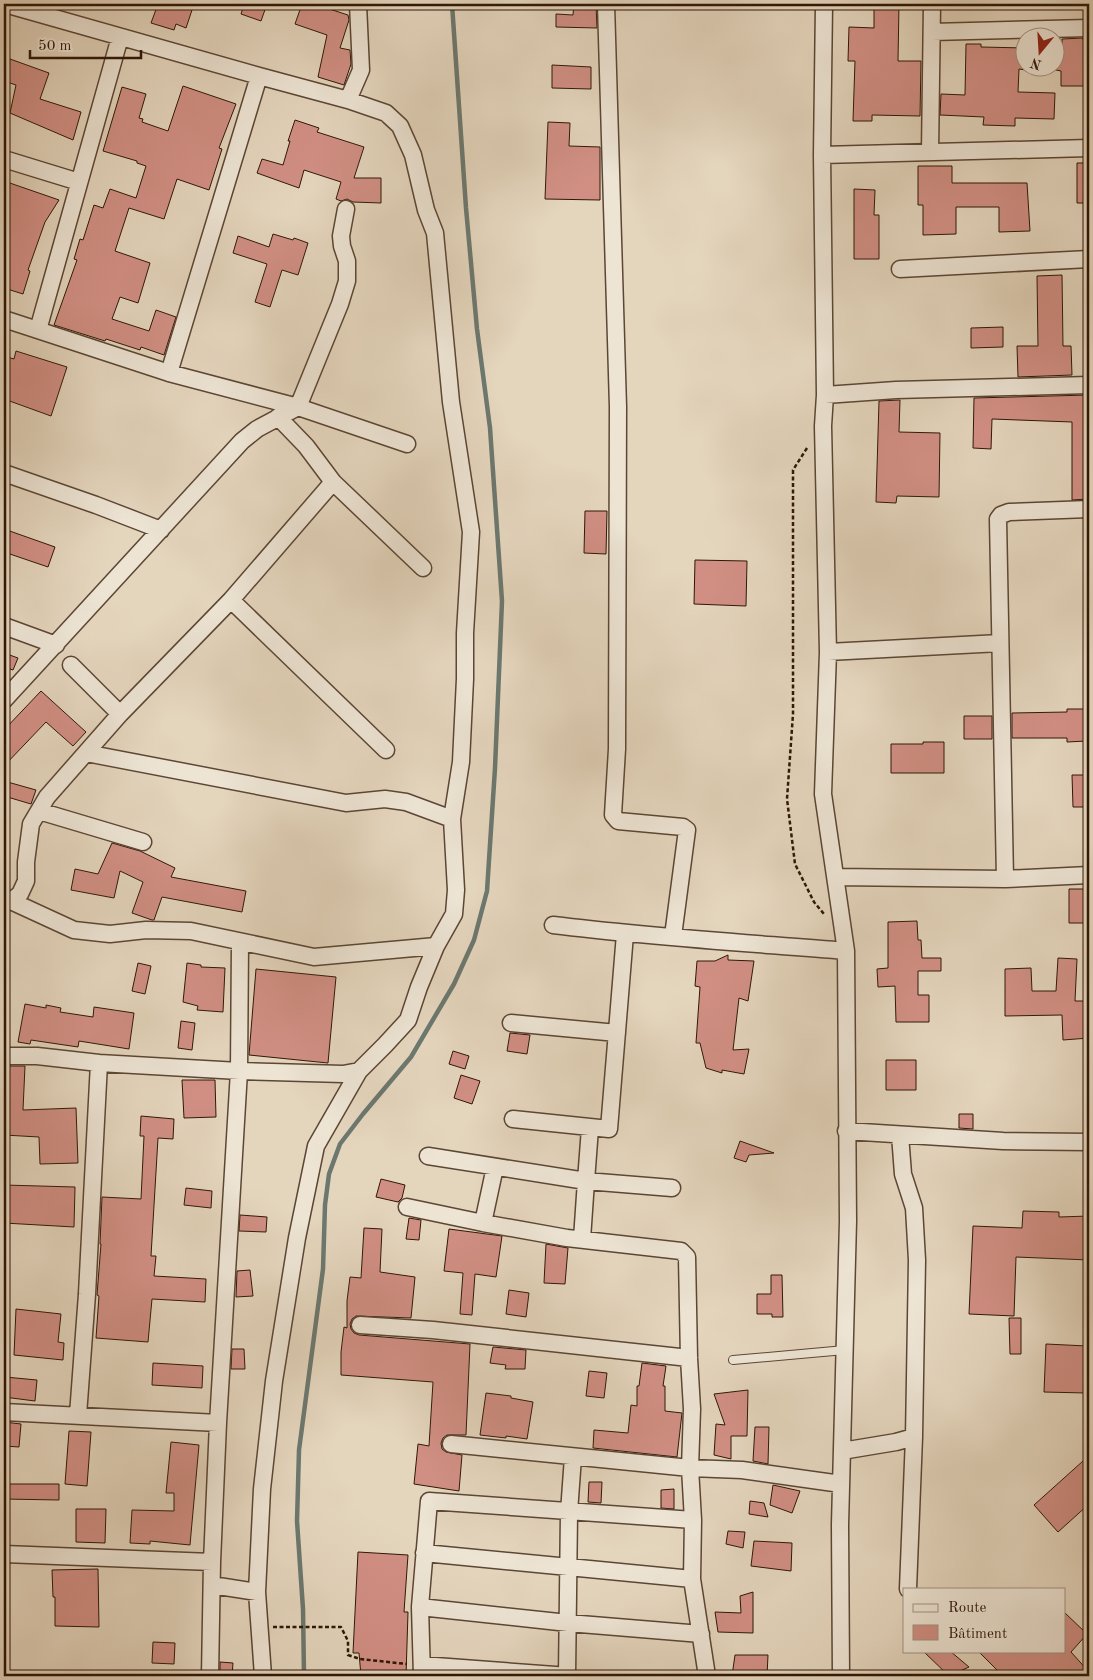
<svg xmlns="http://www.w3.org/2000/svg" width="1093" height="1680" font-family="'Old Standard TT',serif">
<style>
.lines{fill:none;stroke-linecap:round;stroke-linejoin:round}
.stream{stroke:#6c786f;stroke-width:4.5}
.building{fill:#d18f84;stroke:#2f1707}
.lane-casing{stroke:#5c4634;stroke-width:10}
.street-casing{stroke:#5c4634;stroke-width:19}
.path{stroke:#2f1707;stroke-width:2.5;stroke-dasharray:4 2.5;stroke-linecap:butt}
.lane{stroke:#ede4d4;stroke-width:8}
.street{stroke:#ede4d4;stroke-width:16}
</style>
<rect width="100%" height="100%" fill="#e4d5bd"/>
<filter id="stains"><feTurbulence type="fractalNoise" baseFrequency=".004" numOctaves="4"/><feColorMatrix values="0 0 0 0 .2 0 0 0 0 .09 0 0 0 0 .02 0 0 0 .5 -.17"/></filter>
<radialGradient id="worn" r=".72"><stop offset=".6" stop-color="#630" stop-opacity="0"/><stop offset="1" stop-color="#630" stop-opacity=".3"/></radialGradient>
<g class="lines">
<path class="stream" d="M304 1676 303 1609 297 1521 299 1450 323 1269 325 1205 329 1174 340 1144 363 1114 411 1057 454 984 474 940 487 891 495 768 502 601 490 428 477 329 466 208 452 4"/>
</g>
<path class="building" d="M158 4H194L186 28 176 24 174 30 151 23Z
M244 4H267L261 21 241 14Z
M302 4H314L348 15 349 20 340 48 350 50 351 64 344 85 318 77 327 35 295 24Z
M574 4H596L597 28 556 27V14L573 15Z
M874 4H899L898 61H921L920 116 872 115V121H853L855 61H848L849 27 874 28Z
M1083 38V40L1089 41V86H1061V71L1056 70V46H1062V39Z
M966 44H981V47L1026 48V70L1019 69 1018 92 1055 93 1054 119 1015 118V126L983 125 984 117 940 115 941 94 965 95Z
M10 59 49 73 40 99 81 112 73 140 10 113 16 85 4 81Z
M552 65 591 67V89L552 88Z
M183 86 236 104 219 148 222 149 209 190 177 179 164 219 129 208 115 251 150 263 138 303 120 297 112 319 149 331 156 310 176 317 164 355 141 347 140 350 106 339 105 341 54 325 77 260 74 259 80 239 83 240 94 205 103 208 110 189 136 198 146 166 137 163V161L103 151 122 87 146 94 139 118 143 119 142 122 168 131Z
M295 120 319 128 317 132 364 147 354 178H381V203L353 202 347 199 341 201 336 199 341 182 304 170 299 188 257 173 262 159 283 165 290 141H288Z
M548 122 570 123 569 146 600 147V200L545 199Z
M1077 163H1089V203H1077Z
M918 166H952V183H1027L1030 231 999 232V207H956V234L923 235V205H918Z
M4 181 59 200 45 222 28 270 30 271 23 294 4 288Z
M854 189 875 190 874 215H879V259H854Z
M273 234 293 240 294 238 308 243 298 275 282 270 270 307 255 302 267 264 233 253 238 236 269 247Z
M1062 275 1063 346H1071L1072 375 1018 377 1017 346H1038L1037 276Z
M1003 327V347L971 348V328Z
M16 351 67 367 51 416 4 399V356L14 359Z
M1089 395 1088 499 1072 500V422L992 419 991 449 973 448 974 398Z
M900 400 899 432 940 433 939 497 897 496 896 503 876 502 879 401Z
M585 511H607L606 554 584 553Z
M4 529 55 547 48 567 4 552Z
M695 560 747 561 746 606 694 604Z
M4 653 18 658 13 670 4 667Z
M41 691 86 732 73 746 46 722 4 766V730Z
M1067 709H1087V741L1067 742V738H1012V713L1067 712Z
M964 716H992V739H964Z
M923 742H944V773H891V744H923Z
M1072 775H1089V807H1073Z
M4 781 36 790 31 804 4 796Z
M112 843 140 851 175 868 171 877 246 891 242 912 162 897 154 920H152L132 913 143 882 120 871 114 898 71 890 75 869 98 874Z
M1069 889H1089V923H1069Z
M917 921 918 940H921L922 958H941V971H918V995H929V1022H896L895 986 878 987 877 969 888 968V922Z
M728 955V960L754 961 748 1001 739 998 733 1050 749 1049 744 1074 722 1070V1073L706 1068 700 1043H696L700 987 695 986 697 961H715Z
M1058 958 1077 959 1075 1001H1084L1086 1020H1089V1038L1063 1040 1062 1015 1005 1016V969L1031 968 1032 991H1056Z
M138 963 151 966 145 994 132 991Z
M187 963 201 965V967L225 968 223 1012 197 1010 198 1006 183 1002Z
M256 969 336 977 328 1063 249 1055Z
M25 1004 46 1008V1005L61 1008 60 1012 93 1017 94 1007 134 1013 129 1049 79 1041 78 1047 31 1040 30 1044 18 1042Z
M181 1021 195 1023 192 1050 178 1048Z
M510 1033 530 1035 527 1054 507 1051Z
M453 1051 469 1056 465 1069 449 1064Z
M886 1060H916V1090H886Z
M4 1066H25L23 1110 76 1108 78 1163 40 1164 39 1137 4 1135Z
M461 1075 480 1081 472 1104 454 1098Z
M182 1080H215L216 1117 184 1118Z
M959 1114H973V1129L959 1128Z
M141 1116 174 1119 173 1139 158 1138 151 1256H156L154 1276 206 1279 205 1302 152 1299 148 1342 96 1338 99 1296 97 1295 101 1244H100L102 1197 141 1199 144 1136H140Z
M740 1141 774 1153 749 1155 746 1162 734 1158Z
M381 1179 405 1185 402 1198 398 1202 376 1197Z
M4 1185 75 1187 74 1227 4 1223Z
M186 1188 212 1191 211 1208 184 1205Z
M1023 1211 1059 1212V1217L1089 1216V1260L1016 1257 1014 1316 969 1314 973 1226 1022 1228Z
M240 1215 267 1217 266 1232 239 1231Z
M409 1218 421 1220 419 1240 406 1239Z
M364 1228 382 1229 380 1272 415 1277 411 1318 356 1316 352 1319 350 1324 351 1329 354 1333 359 1335 470 1344 466 1435H447L443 1438 441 1443 442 1449 446 1452 462 1455 459 1491 414 1484 418 1444 429 1446 433 1382 341 1375V1352L344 1327 347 1328V1301L350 1277 361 1278Z
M449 1229 502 1236 496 1277 475 1274 472 1315 460 1314 463 1273 444 1271Z
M546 1244 568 1248 565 1284 544 1283Z
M250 1270 253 1296 236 1297 237 1271Z
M771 1275H782L783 1317H772V1314H757V1294H771Z
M509 1290 529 1293 526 1317 506 1314Z
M16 1309 61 1314 58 1342 64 1343 63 1360 14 1355Z
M1009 1318H1021V1354H1010Z
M1046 1344 1087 1346 1086 1393 1044 1392Z
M493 1347 526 1350 525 1369H505L506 1365 490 1363Z
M232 1349H244L245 1369H231Z
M153 1363 203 1366 202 1388 152 1385Z
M642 1363 666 1366 663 1386H665V1411L682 1413 677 1457 593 1448 594 1430 628 1433 631 1405 637 1406V1386H639Z
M589 1371 607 1373 604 1398 586 1396Z
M5 1377 37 1380 35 1401 4 1397Z
M748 1390 747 1436H731V1459L714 1455 716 1424 725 1425 714 1394Z
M486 1393 511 1396V1398L533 1402 527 1439 506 1436V1438L480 1435Z
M4 1422 21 1424 19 1447 4 1446Z
M755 1427H769L768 1464 753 1461Z
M69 1431 91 1432 87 1486 65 1484Z
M171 1442 199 1445 190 1545 150 1541V1544L130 1543 132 1510 174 1511V1493H166Z
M1083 1461 1089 1468V1504L1058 1532 1034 1505Z
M589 1482H602L601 1503 588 1502Z
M4 1484H59V1500L4 1499Z
M773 1485 800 1491 792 1513 770 1505Z
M674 1489V1509L661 1508V1490Z
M750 1501 764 1503 768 1517 749 1514Z
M76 1509H106L105 1543 76 1542Z
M728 1531 745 1532 743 1548 726 1544Z
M754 1541 792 1543 791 1571 751 1566Z
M358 1552 408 1555 404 1612H408L406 1676H361L359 1653H353Z
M98 1569 99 1627 55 1626V1597H53L52 1570Z
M753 1592V1633L718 1632 715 1612 741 1613 740 1596Z
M1064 1612 1087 1634 1071 1652 1089 1672V1676H1003L978 1651H1064Z
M153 1642 175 1643 174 1664 152 1663Z
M923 1651H950L969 1667 949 1676Z
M735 1655H768L767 1676H732Z
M220 1662 233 1663 232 1676H220Z"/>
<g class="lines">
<g class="lane-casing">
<path id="lane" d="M733 1360 845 1350"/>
</g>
<g class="street-casing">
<path id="street" d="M5 4 259 76
M606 4 618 407 617 749 613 815 618 821 683 827 687 830 673 936
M824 4 822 155 825 395 823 426 828 652 823 794 846 951 848 1221 840 1525 841 1676
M932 32 1089 28
M930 152 932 4
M822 155 1089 148
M4 159 79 182
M900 269 1089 259
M4 319 169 373 298 407 407 444
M38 330 120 37
M169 373 259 76 348 100 361 70 358 4
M825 395 896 390 1089 385
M278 417 306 446 333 482 423 568
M4 473 96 505 161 530
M231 600 386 750
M4 626 56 645
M828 652 1000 643
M71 665 120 714
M4 700 242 441 257 429 298 407 340 304 347 281V261L342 246 341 236 346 209
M86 753 346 803 385 799 406 802 452 819
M39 811 143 842
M836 877 1005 879 1089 875
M1005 879 998 519 1001 515 1009 512 1089 509
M11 901 74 930 110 934 146 930 191 931 314 957 436 946
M4 902 11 901 20 894 26 881V862L31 824 47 797 120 714 231 600 333 482
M553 925C650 937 748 943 846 951
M511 1023 617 1033
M4 1056H37L99 1063
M513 1119 609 1129 625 934
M590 1128 586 1181 672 1188
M846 1131 1003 1141 1089 1142
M428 1156 586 1181 582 1239
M407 1207 483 1223 495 1167
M483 1223 567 1238 681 1251 687 1257 689 1358 692 1409 690 1468 742 1470 841 1484
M360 1325 433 1330 689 1358
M4 1412 218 1423
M78 1415 87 1294 99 1063 239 1071 343 1074 359 1071 385 1045 408 1020 419 987 436 946 454 914 456 890 452 819 461 762 465 679V633L471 532 451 402 435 233 426 210 413 155 400 126 386 113 348 100
M842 1451 896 1442 914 1437 917 1260 914 1208 903 1174 900 1135
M693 1520 692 1579 707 1676
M424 1553 692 1579
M4 1554 212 1562
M212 1585 257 1592
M908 1589 914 1437
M420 1607 568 1623 701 1634
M422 1665 569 1676
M210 1676 212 1562 218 1423 239 1071 240 943
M263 1676 257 1592 262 1489 274 1381 297 1238 316 1146 359 1071
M422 1676 420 1607 429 1501 693 1520 690 1468 451 1444
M567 1676 569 1512 573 1457"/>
</g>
<path class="path" d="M807 448 793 470V714L787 799 795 864 814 902 824 914
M273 1627H341L348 1641V1655L360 1659 407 1664"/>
<use href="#lane" class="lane"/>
<use href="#street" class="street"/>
</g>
<rect width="1093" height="1680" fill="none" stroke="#e4d5bd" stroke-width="20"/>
<rect x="5" y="5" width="1083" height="1670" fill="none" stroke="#2f1707" stroke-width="2.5"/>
<rect x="10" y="10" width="1073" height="1660" fill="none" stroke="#2f1707"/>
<rect x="903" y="1588" width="162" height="65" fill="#ede4d4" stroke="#a19282"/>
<rect x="913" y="1604" width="25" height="8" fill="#ede4d4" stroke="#a19282"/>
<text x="948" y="1612" font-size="15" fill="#2f1707">Route</text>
<rect x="913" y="1625" width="25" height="15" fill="#d18f84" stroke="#a19282"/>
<text x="948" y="1638" font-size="15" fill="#2f1707">Bâtiment</text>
<g transform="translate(1040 52) rotate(198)"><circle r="24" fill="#ede4d4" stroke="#a19282"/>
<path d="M0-4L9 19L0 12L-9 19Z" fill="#8f2418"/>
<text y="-8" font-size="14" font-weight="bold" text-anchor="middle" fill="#2f1707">N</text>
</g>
<path d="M30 50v8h111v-8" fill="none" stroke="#2f1707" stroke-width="2.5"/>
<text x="38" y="50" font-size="15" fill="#2f1707" stroke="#ede4d4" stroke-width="4" paint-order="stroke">50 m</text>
<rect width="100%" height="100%" filter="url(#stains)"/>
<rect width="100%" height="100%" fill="url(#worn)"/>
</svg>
